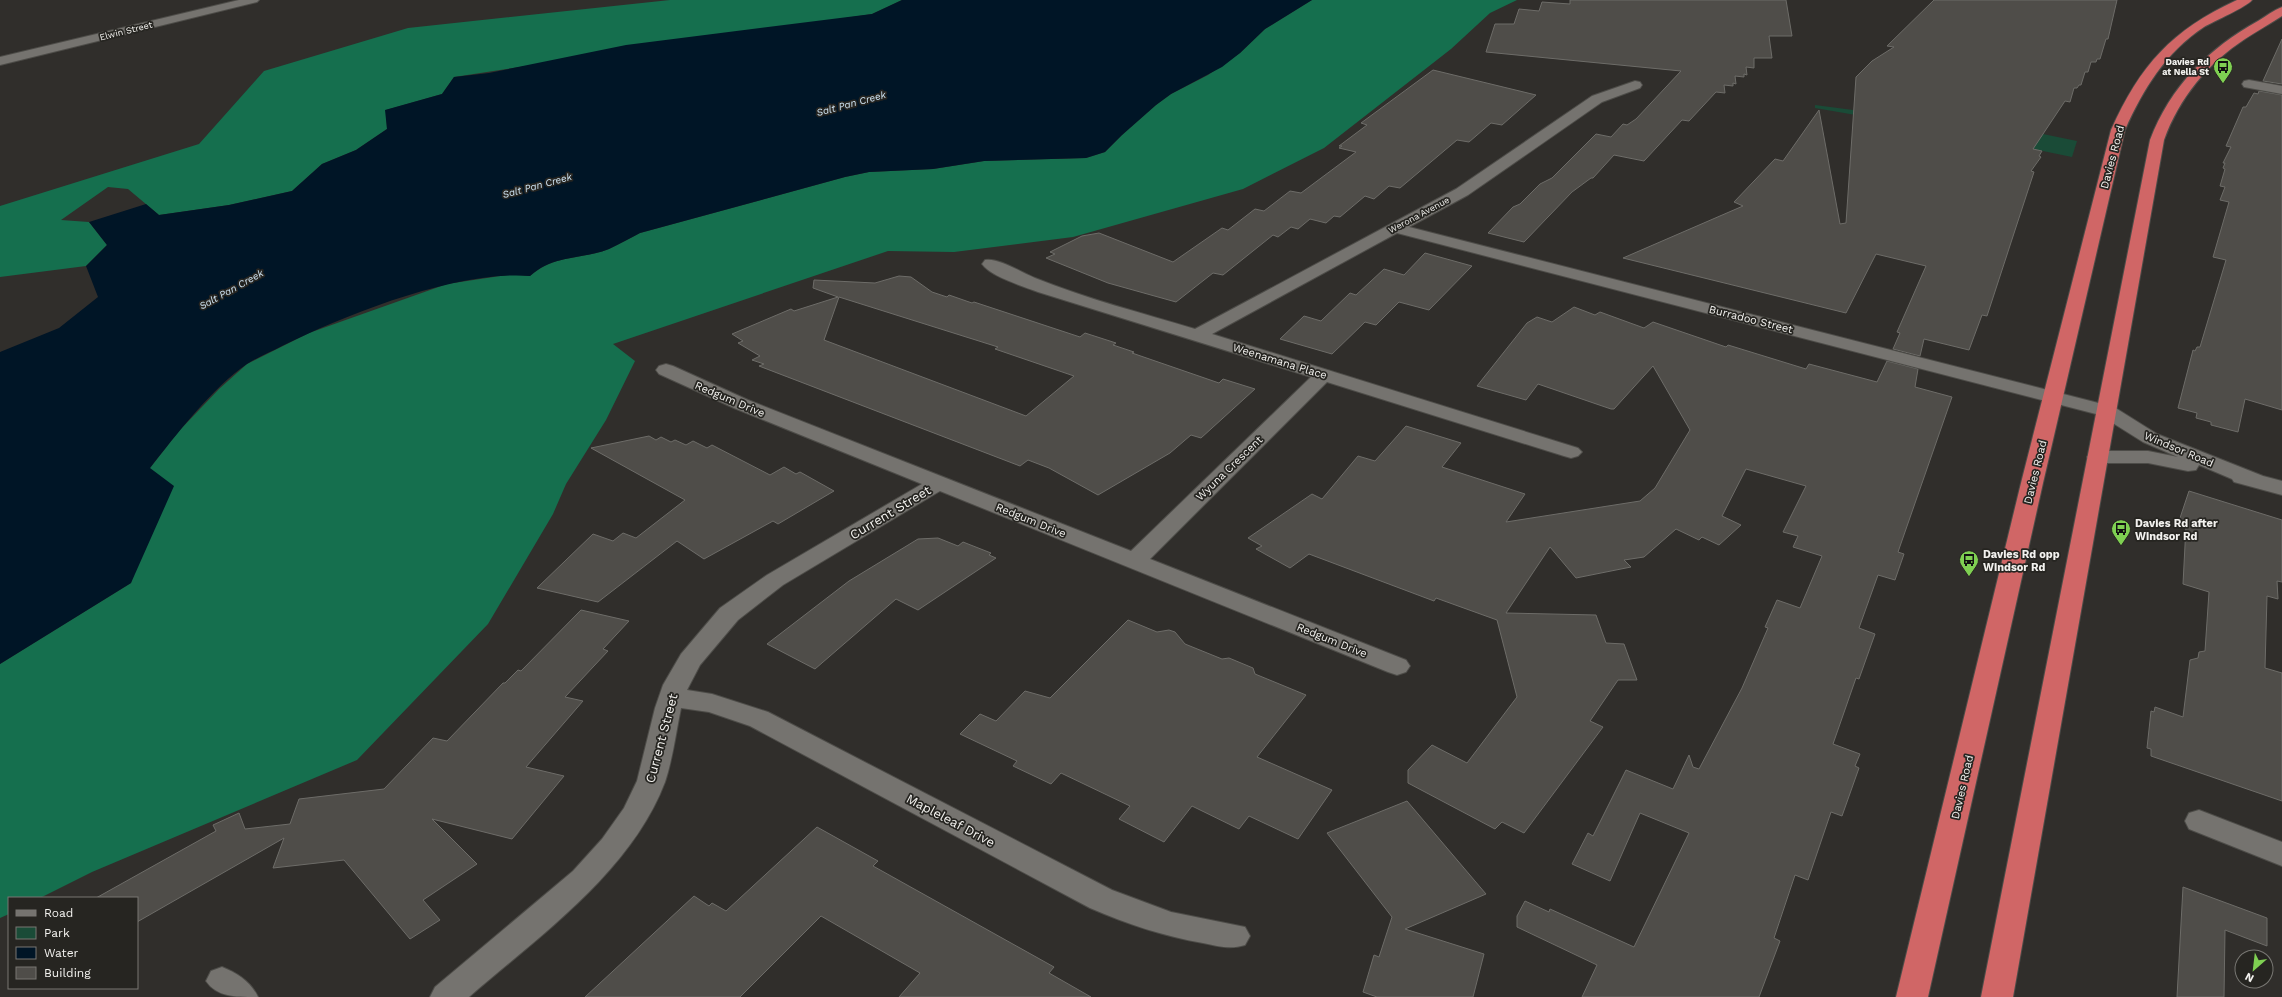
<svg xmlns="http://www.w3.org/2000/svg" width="2282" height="997" font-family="'Work Sans',sans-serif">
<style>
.green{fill:#1a4b37}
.forest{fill:#156f4e}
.water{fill:#001526}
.building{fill:#4f4d49;stroke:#6d6c68;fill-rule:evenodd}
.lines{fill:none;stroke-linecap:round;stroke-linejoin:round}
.street-casing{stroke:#4d4c48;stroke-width:2}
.highway-casing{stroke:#4d4c48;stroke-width:2}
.street{fill:#75736f;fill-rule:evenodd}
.highway{fill:#d06666;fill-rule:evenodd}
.labels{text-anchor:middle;stroke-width:3.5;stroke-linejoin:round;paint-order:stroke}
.far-street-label{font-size:9px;fill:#f3f2ef;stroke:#262521}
.far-poi-label{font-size:9px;font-weight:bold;fill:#f3f2ef;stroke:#262521;text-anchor:end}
.far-water-label{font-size:10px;font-style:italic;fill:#d0e5f4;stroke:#262521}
.street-label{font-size:11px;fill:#f3f2ef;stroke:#262521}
.poi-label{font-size:11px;font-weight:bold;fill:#f3f2ef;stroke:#262521;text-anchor:start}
.near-street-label{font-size:13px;fill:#f3f2ef;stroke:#262521}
</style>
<rect width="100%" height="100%" fill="#302e2b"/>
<path class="green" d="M1815 105 1937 121 1955 116 2077 141 2072 157 1943 130 1815 108Z"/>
<path class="forest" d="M670 0H902L872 14 454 77 442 94 386 110 387 129 356 150 322 164 292 191 229 205 159 215 128 189 108 187 61 220 89 222 107 245 86 266 0 277V206L199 144 264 71 408 28Z
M1312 0H1517L1490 13 1451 49 1324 148 1243 189 1073 237 954 252 888 251 613 344 635 361 606 420 566 484 553 514 488 624 357 760 92 872 40 898H9V914L0 918V664L131 583 150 468 179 431 219 389 247 364 309 333 447 284 513 274 530 276C555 254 581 260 609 249 620 244 630 238 640 233L845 177 869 172 933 169 984 161 1086 158 1105 152 1122 135 1156 105 1171 94 1208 75 1240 53 1265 29Z"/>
<path class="water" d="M902 0H1312L1265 29 1240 53 1222 67 1171 94 1156 105 1122 135 1105 152 1086 158 984 161 933 169 869 172 845 177 640 233C630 238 620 244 609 249 581 260 555 254 530 276 458 270 347 314 282 346 271 352 258 357 247 364 214 386 175 436 150 468L174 486 131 583 0 664V352L59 328 98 297 86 266 107 245 89 222 146 204 159 215 229 205 292 191 322 164 356 150 387 129 385 110 442 94 454 77 489 73 626 45 872 14Z"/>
<path class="building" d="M1570 0H1786L1792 36H1769L1772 58H1754V68L1746 67 1747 75 1744 74V77L1735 76 1736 84 1733 83V86L1724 85 1725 93 1716 92 1689 121 1682 120 1644 161 1614 155 1593 178H1591L1572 192 1524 242 1488 233 1513 207 1520 204 1540 184 1552 178 1596 134 1611 137 1623 124 1627 125 1636 119 1681 71 1486 52 1495 24H1514L1519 9 1539 11 1542 2 1570 4Z
M1934 0H2117L2108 39H2106L2100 59H2097L2096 62H2091L2088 72H2085L2081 85H2079L2077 88H2074L2070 102 2065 101 2033 149 2042 151 2039 156 2041 157 2031 171 2034 172 1987 316 1982 315 1969 350 1924 339 1920 356 1893 349 1900 333 1897 332 1926 266 1876 254 1846 313 1623 258 1743 206 1734 202 1775 159 1783 161 1819 110 1840 224 1846 223 1856 77 1872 61 1894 47 1887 46Z
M2282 39V84L2263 81Z
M1433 70 1536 95 1502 125 1491 123 1469 142 1457 140 1400 188 1389 186 1374 199 1365 196 1340 217 1334 216 1326 223 1310 219 1298 229 1291 227 1278 237 1273 235 1223 275 1213 273 1176 302 1108 283 1046 258 1055 254 1050 252 1082 236 1099 233 1173 262 1222 228 1228 230 1255 209 1264 211 1290 191 1301 193 1356 152 1339 148 1342 146H1339L1367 125 1361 123Z
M2259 91 2282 95V410L2245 399 2238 432 2211 425V422L2196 418 2197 413 2178 408 2193 350 2195 351 2197 347H2200L2226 260 2213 257 2229 202 2220 200 2225 187 2220 186 2225 169 2223 168 2225 163H2223L2231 147 2226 146 2243 107H2246L2254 93 2258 94Z
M1425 253 1472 266 1429 310 1399 302 1376 325 1365 322 1332 354 1280 339 1304 316 1321 321 1350 293 1356 295 1384 269 1404 275Z
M899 276 911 277 932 292 947 297 949 295 972 303 974 302 1080 337 1085 333 1116 343 1113 345 1134 352 1132 353 1219 383 1223 379 1255 389 1201 438 1191 435 1170 453 1098 495 1049 468 1028 460 1020 466 759 366 764 364 752 360 760 356 738 343 743 341 732 334 791 309 794 311 838 297 813 288 814 280 875 283ZM839 297 998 347 995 349 1074 376 1026 416 824 340Z
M1574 307 1595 315 1600 312 1644 328 1653 322 1726 347 1728 345 1806 369 1809 364 1877 382 1887 361 1918 369 1915 387 1952 397 1898 552 1904 554 1895 580 1878 575 1859 628 1875 634 1859 679 1856 678 1833 744 1860 754 1855 766 1859 768 1842 816 1831 812 1808 880 1795 875 1774 938 1780 941 1759 997H1582L1597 965 1517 927V916L1525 901 1549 912 1550 909 1634 947 1689 833 1640 813 1610 881 1572 864 1588 833 1593 836 1626 770 1673 789 1689 755 1693 767 1699 769 1742 688 1768 628 1765 627 1777 600 1800 608 1822 556 1793 547 1798 536 1783 532 1806 486 1746 469 1722 516 1741 525 1719 545 1702 537 1699 540 1676 529 1644 557 1624 560 1631 567 1576 578 1550 547 1506 613 1596 615 1606 643 1624 644 1637 680H1618L1590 721 1603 727 1524 833 1502 822 1495 829 1408 783V770L1432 745 1467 763 1517 697 1497 620 1436 598 1434 601 1309 554 1290 568 1256 549 1262 546 1248 538 1312 494 1322 499 1358 456 1375 461 1406 426 1461 443 1442 467 1525 494 1506 522 1640 501 1655 488 1690 430 1653 366 1614 409H1611L1538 384 1526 400 1477 386 1527 323 1537 317 1552 322Z
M649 436 656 440 661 437 671 442 675 440 686 445 693 441 707 448 712 445 770 475 784 467 796 474 800 472 834 491 778 524 773 521 704 559 677 541 598 602 537 588 593 534 613 541 623 533 636 538 685 500 591 448Z
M2189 491 2282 520V582L2277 581 2278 599 2267 596 2265 668 2282 673V801L2151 756V749L2147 748 2151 711 2154 712 2155 707 2183 717 2190 660 2198 658 2199 652 2205 651 2209 592 2183 584 2186 526 2178 524Z
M938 538 958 546 963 542 991 553 989 555 996 558 918 610 896 599 815 669 767 644 849 581 918 539Z
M581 610 629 621 603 649 608 651 565 697 583 701 526 767 564 776 512 839 432 819 477 864 423 900 440 920 410 939 344 860 273 868 284 838 137 922V898H96L216 831 213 825 239 813 245 829 290 824 299 799 384 789 433 738 447 741 503 683H505L518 670 521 671Z
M1128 620 1157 632 1169 630 1175 632 1185 644 1222 659 1229 658 1253 668 1255 674 1306 695 1257 757 1332 790 1298 839 1249 816 1239 829 1192 806 1164 842 1119 819 1130 806 1061 773 1051 784 1013 766 1017 761 960 734 980 714 996 721 1025 691 1050 698Z
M1407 801 1486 894 1405 929 1484 954 1473 997H1377L1363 992 1374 955 1379 957 1392 917 1327 833Z
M817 827 878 861 873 866 1054 967 1049 973 1091 997H899L920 973 821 916 740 997H585L694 896 709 906 712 903 726 911Z
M2183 887 2267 918V946L2225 930 2224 997H2177Z"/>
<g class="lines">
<g class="street-casing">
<path id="street" d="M239 0H259L257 2 0 65V57Z
M2249 80 2282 86V94L2244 87 2242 84 2244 81Z
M1635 81 1640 82 1642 85 1640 88 1602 102 1468 195 1409 227 2114 407 2157 434 2263 476 2282 481V495L2234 482 2232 479 2199 465 2196 470 2188 471 2148 463H2098L2091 461 2087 457 2091 453 2098 451H2148L2178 457 2143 442 2100 415 1397 233 1212 334 1578 448 1582 452 1578 456 1571 458 1564 456 1327 382 1150 559 1406 660 1410 666 1406 672 1397 675 1388 672 940 491 783 585 738 620 700 665 687 690 712 694 768 712 1112 890 1171 912 1245 927 1250 936 1245 945C1230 950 1218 946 1203 943 1163 936 1127 924 1090 908L750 726 709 712 681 708C676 732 673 758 665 782 631 872 539 936 469 997H430L435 987 573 871 602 839 624 808 637 781 655 708 663 685 681 654 720 608 767 575 922 484 734 408 659 374 656 370 659 366 666 364 673 366 748 400 1131 551 1311 377 1038 292C1023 286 991 277 982 264L985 260C998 257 1022 273 1035 278 1087 299 1142 313 1195 329L1456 189 1592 96Z
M2199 810 2282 842V866L2189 829 2185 821 2189 813Z
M222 967C237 973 251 982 258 997 235 997 217 997 206 981L211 971Z"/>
</g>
<g class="highway-casing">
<path id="highway" d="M2237 0H2252C2247 7 2214 21 2204 27 2166 52 2143 89 2125 130L2043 483 1928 997H1896L2021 483 2111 130C2140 65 2172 30 2237 0Z
M2282 7V16C2270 24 2257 31 2245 39 2208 63 2179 98 2164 140L2013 997H1981L2150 140C2170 87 2209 48 2258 21 2266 16 2274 10 2282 7Z"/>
</g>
<use href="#street" class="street"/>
<use href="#highway" class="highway"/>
</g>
<defs>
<g id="bus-pin" transform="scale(1)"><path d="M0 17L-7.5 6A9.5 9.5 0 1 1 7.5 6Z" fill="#7fd052" stroke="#262521"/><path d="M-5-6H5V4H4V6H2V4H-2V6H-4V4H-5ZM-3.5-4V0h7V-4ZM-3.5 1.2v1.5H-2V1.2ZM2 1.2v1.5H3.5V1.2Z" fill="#111"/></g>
</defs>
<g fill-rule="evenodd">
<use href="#bus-pin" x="2223" y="67"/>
<use href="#bus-pin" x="2121" y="529"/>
<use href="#bus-pin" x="1969" y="560"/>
</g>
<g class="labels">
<g class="far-street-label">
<text transform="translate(126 31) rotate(-14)" y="3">Elwin Street</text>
<text transform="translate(1419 215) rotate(-28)" y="3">Werona Avenue</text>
</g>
<g class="far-poi-label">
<text x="2209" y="65">Davies Rd<tspan x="2209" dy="10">at Nella St</tspan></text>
</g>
<g class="far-water-label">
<text transform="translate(851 103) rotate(-15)" y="4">Salt Pan Creek</text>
<text transform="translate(537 185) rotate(-15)" y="4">Salt Pan Creek</text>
<text transform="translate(231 289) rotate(-29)" y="4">Salt Pan Creek</text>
</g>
<g class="street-label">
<text transform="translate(2112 157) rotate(-75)" y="4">Davies Road</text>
<text transform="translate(1751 319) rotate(14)" y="4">Burradoo Street</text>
<text transform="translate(1280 361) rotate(17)" y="4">Weenamana Place</text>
<text transform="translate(730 399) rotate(23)" y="4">Redgum Drive</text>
<text transform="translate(2179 449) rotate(23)" y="4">Windsor Road</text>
<text transform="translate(1229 468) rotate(-44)" y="4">Wyuna Crescent</text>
<text transform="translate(2035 472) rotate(-76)" y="4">Davies Road</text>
<text transform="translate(1031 520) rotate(22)" y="4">Redgum Drive</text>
<text transform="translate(1332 640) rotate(22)" y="4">Redgum Drive</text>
<text transform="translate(1962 787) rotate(-77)" y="4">Davies Road</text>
</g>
<g class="poi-label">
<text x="2135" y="527">Davies Rd after<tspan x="2135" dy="13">Windsor Rd</tspan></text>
<text x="1983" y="558">Davies Rd opp<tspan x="1983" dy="13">Windsor Rd</tspan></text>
</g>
<g class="near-street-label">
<text transform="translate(890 512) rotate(-31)" y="5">Current Street</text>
<text transform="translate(661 738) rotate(-75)" y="5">Current Street</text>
<text transform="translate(951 820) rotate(28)" y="5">Mapleleaf Drive</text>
</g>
</g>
<rect x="8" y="897" width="130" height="92" fill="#262521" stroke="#787773"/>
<rect x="16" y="910" width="20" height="6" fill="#75736f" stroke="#787773"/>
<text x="44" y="917" font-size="12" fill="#f3f2ef">Road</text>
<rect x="16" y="927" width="20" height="12" fill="#1a4b37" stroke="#787773"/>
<text x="44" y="937" font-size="12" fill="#f3f2ef">Park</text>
<rect x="16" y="947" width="20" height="12" fill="#001526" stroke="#787773"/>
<text x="44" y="957" font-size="12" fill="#f3f2ef">Water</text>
<rect x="16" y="967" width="20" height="12" fill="#4f4d49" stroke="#787773"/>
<text x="44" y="977" font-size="12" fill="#f3f2ef">Building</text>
<g transform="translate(2254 969) rotate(208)"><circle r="19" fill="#262521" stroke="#787773"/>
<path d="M0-3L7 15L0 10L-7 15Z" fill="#7fd052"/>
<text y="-6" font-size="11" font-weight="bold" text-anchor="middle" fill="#f3f2ef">N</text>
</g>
</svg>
